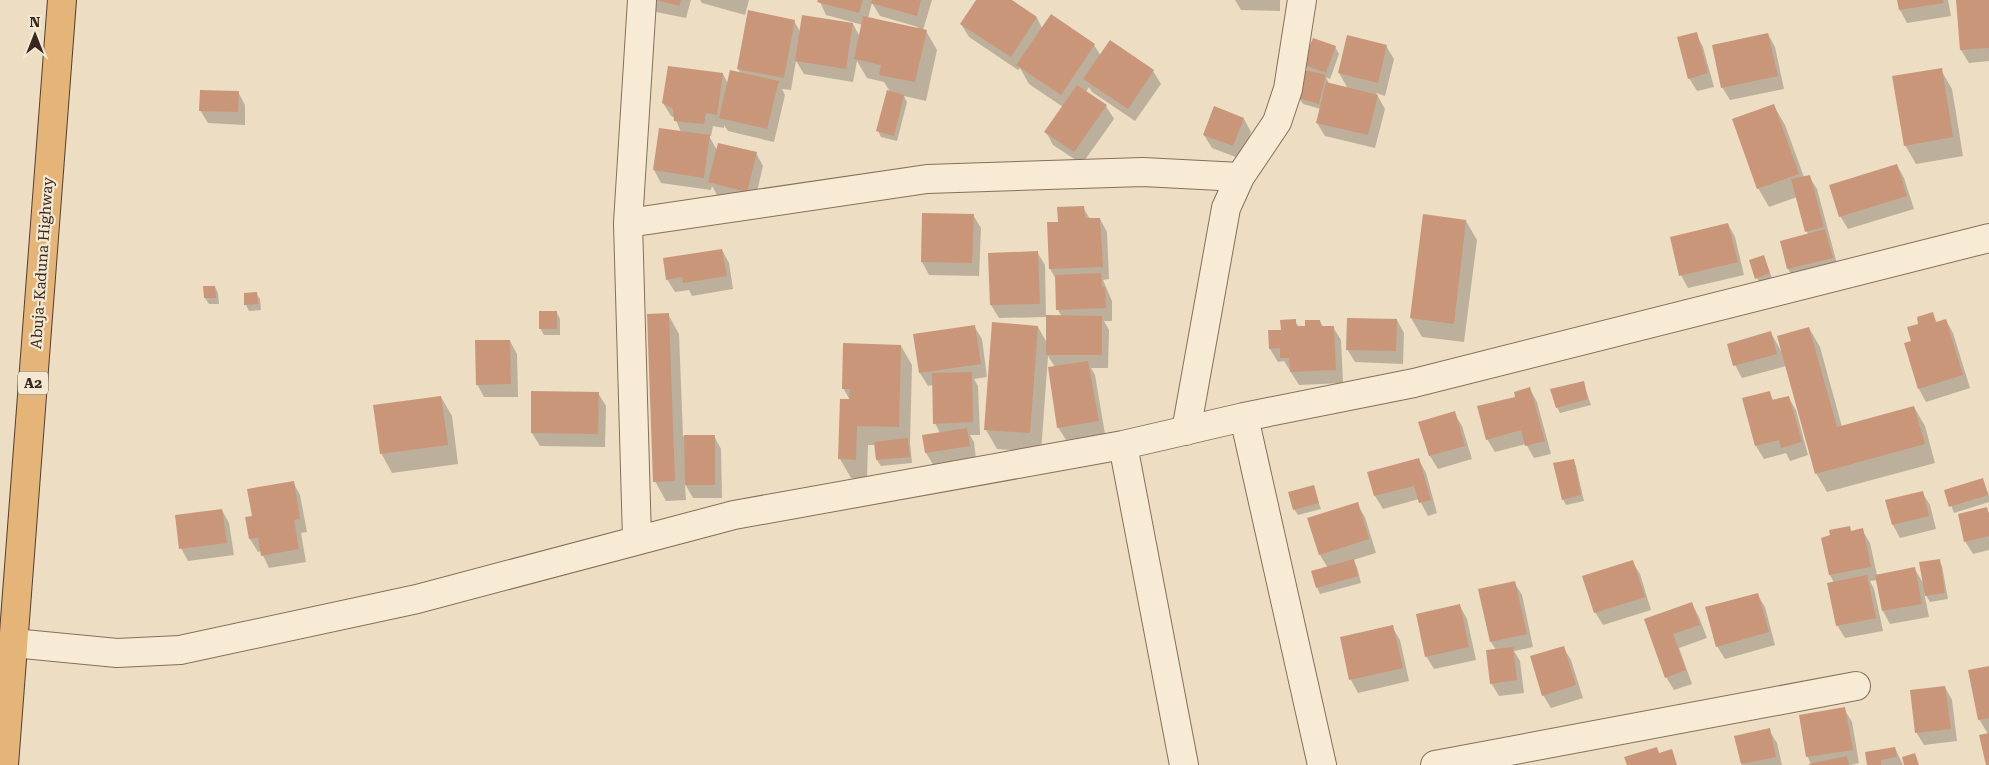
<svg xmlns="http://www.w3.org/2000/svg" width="1989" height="765" font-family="'Roboto Serif',serif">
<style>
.shadow{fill:#0003;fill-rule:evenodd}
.building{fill:#c9967a}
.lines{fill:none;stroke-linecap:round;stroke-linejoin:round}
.minor-casing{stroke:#866f5a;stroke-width:30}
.trunk-casing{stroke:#543e2f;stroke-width:30}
.minor{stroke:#f7ebd6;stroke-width:28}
.trunk{stroke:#e4b479;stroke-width:28}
.labels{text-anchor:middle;stroke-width:4.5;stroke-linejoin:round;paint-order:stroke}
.shield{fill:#f4e8d2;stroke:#6f6254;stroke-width:1}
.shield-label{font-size:14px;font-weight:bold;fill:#36281e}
.street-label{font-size:15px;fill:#36281e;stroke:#f4e8d2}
</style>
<rect width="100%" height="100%" fill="#ecddc3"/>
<path class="shadow" d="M649 0H691L686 18 656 12Z
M700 0H749L745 15 702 3Z
M819 0H932L923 30 926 31 937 50 926 101 904 96 907 102 897 141 881 137 878 131 891 93 884 82 867 78 857 61 853 82 804 74 796 61 791 90 782 89 785 95 774 142 728 131 724 125V128L713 126 711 136H709L717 150 756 153 763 166 754 204 717 195 712 186 711 190 661 183 654 170 681 132 675 118 671 116 663 103 723 74 728 84 741 74 738 69 794 21 801 33 853 24 860 37 863 25 826 15ZM872 3 880 16 918 27 917 29 868 18Z
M977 0H1009L1037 18 1042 28 1094 45 1101 56 1153 71 1161 84 1135 121 1092 92 1089 87 1086 92 1106 106 1114 119 1082 164 1053 145 1046 132 1063 107 1029 84 1020 68 1018 70 969 37 961 24Z
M1235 0H1280V11L1241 10Z
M1898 0H1948L1951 16 1907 23 1900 10Z
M1957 0H1989V61L1969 63 1961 50Z
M1696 34 1703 47 1714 87 1697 91 1689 78Z
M1768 34 1775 47 1784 89 1730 100 1722 87Z
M1348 36 1386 46 1394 59 1385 96 1376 93 1385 109 1375 148 1325 136 1317 123 1321 109 1303 104 1299 98 1308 72 1304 64 1335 47 1339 54 1330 79 1326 77 1329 84 1348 89 1339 73Z
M1941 70 1952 89 1963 156 1916 164 1905 145Z
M238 92 245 105V125L208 123 200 110Z
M1774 106 1785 125 1804 177 1809 176 1817 189 1839 271 1796 282 1788 269 1781 242 1808 235 1797 197 1769 207 1758 188Z
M1244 119 1251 132 1241 159 1212 148 1204 135Z
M1897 165 1904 178 1914 209 1848 229 1840 216Z
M1083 207 1090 219H1100L1107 232 1109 279 1103 280 1112 301V321H1104L1109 330 1108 368H1091L1095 375 1105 434 1066 440 1058 427 1055 367 1048 356 1041 452 997 449 986 430 1038 327 1047 343 1062 317 1058 310 1056 279 1050 269 1059 223Z
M973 215 981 228 979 276 929 275 922 262Z
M1424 216 1466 221 1477 240 1464 342 1422 337 1411 318Z
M1728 224 1735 237 1744 275 1688 288 1681 275Z
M722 250 729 263 733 289 692 296 689 290 675 292 667 279Z
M1037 252 1045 265 1046 317 999 318 991 305Z
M1763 256 1773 280 1760 284 1757 278Z
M215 287 218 293 219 304H209L205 298 204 288Z
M256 293 260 299 261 310 249 311 246 305Z
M557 313 560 319V335H544L540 328Z
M668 314 679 334 683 436H714L721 449 722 498H693L685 484 686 500 666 501 655 481Z
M1932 314 1937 323 1946 320 1953 333 1970 388 1926 402 1919 389 1913 342 1920 325Z
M1397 320 1404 333 1403 364 1355 362 1347 349Z
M1295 321 1299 327H1306L1320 321 1323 327H1333L1341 340 1343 383 1299 385 1284 361 1278 362 1270 349 1282 331Z
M974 326 982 339 987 377 974 379 978 386 980 435H970L974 442 976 459 934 466 926 453 940 433 935 423 933 385 928 386 920 373 915 335Z
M1809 328 1820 347 1842 427 1914 407 1925 426 1935 463 1827 492 1816 473 1786 366 1742 378 1735 365 1771 333 1781 351Z
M510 341 517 354 518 397H484L477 384Z
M901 346 912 365 910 443 912 463 881 466 877 460 876 445H868L867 478H851L840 459 850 400 843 388Z
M1583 382 1591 405 1560 413 1557 407Z
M1530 389 1537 402 1551 454 1534 458 1526 444 1495 452 1487 439 1517 397Z
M533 393H598L606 406 605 447 540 446 532 433Z
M1769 393 1774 401 1788 397 1796 410 1808 455 1790 461 1786 453 1764 459 1756 446 1744 399Z
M441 397 452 416 458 464 392 473 381 453Z
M1454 413 1462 426 1472 459 1438 469 1430 456 1420 423Z
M1419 460 1426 473 1437 513 1428 516 1419 499 1383 509 1375 496 1369 473Z
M1573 460 1576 466 1584 501 1566 505 1563 499Z
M1983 480 1989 495V502L1954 513 1946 491Z
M293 482 300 495 307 532 301 533 306 562 269 568 261 551 258 552 250 539 254 517Z
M1313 487 1321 509 1298 515 1294 509Z
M1922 492 1930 505 1936 529 1900 538 1893 525 1887 501Z
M1357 504 1365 517 1376 553 1353 560 1357 567 1361 583 1320 594 1317 587 1328 568 1320 555Z
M1986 509 1989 513V550L1973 554 1965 541Z
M222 510 229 523 234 555 188 561 181 548Z
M1849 527 1852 532 1862 530 1870 543 1877 575 1914 568 1925 586 1939 560 1942 566 1948 599 1930 602 1924 592 1929 617 1890 624 1883 611 1877 580 1870 581 1874 589 1883 631 1845 638 1837 625 1834 583 1830 575 1822 539Z
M1632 561 1640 574 1651 610 1603 625 1595 612Z
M1514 582 1522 595 1533 647 1514 651 1520 661 1524 693 1499 696 1491 683 1496 650 1491 642 1479 590Z
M1757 594 1765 607 1775 645 1725 659 1717 646Z
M1692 604 1699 617 1707 638 1679 648 1692 684 1674 690 1666 677 1646 620Z
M1460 606 1467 619 1476 660 1434 669 1426 656Z
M1392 627 1400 640 1409 681 1358 693 1351 680 1341 638Z
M1563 647 1571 660 1583 698 1551 708 1543 695Z
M1989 667V765H1987L1988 734 1979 719Z
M1945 687 1952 700 1957 741 1924 745 1916 732Z
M1844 709 1852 722 1859 763 1851 765H1811L1808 757 1800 716Z
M1769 730 1777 743 1782 765H1742V764Z
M1895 748 1903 765H1868Z"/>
<path class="building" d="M656 0H681L679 6Z
M818 0H863L859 13 817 2Z
M872 0H921L917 16 871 3Z
M976 0H1012L1037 17 1011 57 960 24Z
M1897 0H1943L1944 3 1899 10Z
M1956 0H1989V48L1960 50Z
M748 10 795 20 784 78 737 69Z
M1051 14 1095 44 1061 95 1016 65Z
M802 15 853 23 846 69 795 61Z
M863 16 927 30 915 82 879 75 881 65 854 59Z
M1697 32 1708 73 1688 79 1677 37Z
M1768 33 1778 76 1721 88 1712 45Z
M1347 35 1387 45 1378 83 1338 73Z
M1313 38 1336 46 1326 73 1302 64Z
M1110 40 1154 70 1128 109 1083 79Z
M668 66 723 73 717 115 706 113 704 124 674 121 673 109 662 103Z
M1942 68 1953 137 1904 146 1892 76Z
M730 70 779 81 767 129 719 118Z
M1305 70 1326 75 1319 104 1298 98Z
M1326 82 1378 95 1368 135 1316 123Z
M1077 85 1107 105 1074 152 1044 132Z
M200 90 239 91 238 112 199 111Z
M887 90 904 95 894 136 876 131Z
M1774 104 1799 174 1757 189 1732 119Z
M1214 106 1244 118 1233 146 1203 135Z
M659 128 710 135 704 178 653 170Z
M718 143 757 152 747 192 708 182Z
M1897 164 1907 196 1839 217 1829 185Z
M1810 175 1824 227 1805 232 1791 179Z
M1084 206 1085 218H1100L1103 267 1049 269 1047 222H1058L1057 207Z
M922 213 974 214 972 263 921 262Z
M1423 214 1466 220 1454 324 1410 318Z
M1728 223 1738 262 1679 276 1670 237Z
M1825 229 1833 258 1787 269 1780 241Z
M722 249 727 276 683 283 682 277 666 280 663 258Z
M1038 251 1040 304 990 305 988 253Z
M1764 255 1770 273 1755 279 1749 260Z
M1101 273 1102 287H1105L1106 308 1056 310 1055 275Z
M203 286H215L216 298H204Z
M257 292 258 304 244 305V293Z
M539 311H557V329H539Z
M1933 312 1936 322 1946 319 1963 375 1918 389 1904 343 1911 341 1907 327 1918 324 1917 317Z
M669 313 675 481 653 482 647 314Z
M1046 315 1102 316V355H1046Z
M1347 318 1397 319 1396 351 1346 350Z
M1296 319V326H1305V320H1320L1321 326H1334L1336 370 1290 372 1289 358H1280V348L1269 349 1268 330H1281L1280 320Z
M992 322 1038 326 1030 433 984 430Z
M975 325 981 364 919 373 913 334Z
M1809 327 1837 427 1914 406 1925 444 1815 474 1777 336Z
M1771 331 1777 354 1733 366 1727 344Z
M475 340H510L511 384 476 385Z
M843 343 901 345 899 427 857 426 856 460 838 459 840 399H849L850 389H842Z
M1088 361 1099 421 1057 428 1048 367Z
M972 372 973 422 933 424 932 373Z
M1584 381 1588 399 1556 408 1550 389Z
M1530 387 1545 441 1525 446 1521 430 1486 440 1477 406 1515 397 1514 392Z
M531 391 599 392 598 434 531 433Z
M1770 391 1772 400 1789 396 1802 442 1781 448 1779 440 1755 446 1742 398Z
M441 396 448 445 380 454 373 405Z
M1455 411 1465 446 1429 456 1418 422Z
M967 428 970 446 925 453 922 435Z
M684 435H715V485H685Z
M908 438 910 457 876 460 874 442Z
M1419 458 1431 500 1419 503 1414 486 1374 496 1367 472Z
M1574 459 1581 495 1562 500 1553 463Z
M1983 478 1988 495 1949 507 1944 490Z
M294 481 300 519 294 520 299 549 261 556 258 538 249 539 245 517 252 516 247 489Z
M1314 485 1319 503 1293 510 1288 492Z
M1923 491 1929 516 1892 525 1885 500Z
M1358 502 1369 539 1319 555 1307 518Z
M1987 507 1989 515V536L1964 542 1958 514Z
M222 509 227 543 179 549 175 515Z
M1850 526 1851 531 1863 528 1871 567 1829 575 1821 538 1830 535 1829 530Z
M1354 559 1358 576 1316 588 1311 571Z
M1940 559 1945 593 1925 596 1919 562Z
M1633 560 1645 597 1594 613 1582 576Z
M1915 567 1922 604 1882 611 1875 575Z
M1867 575 1876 618 1836 626 1827 583Z
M1515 581 1527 634 1490 642 1478 589Z
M1758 593 1769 632 1716 647 1705 607Z
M1692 602 1700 625 1673 634 1686 670 1665 678 1644 619Z
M1460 604 1469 647 1425 657 1416 614Z
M1393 625 1403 668 1349 680 1340 637Z
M1564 646 1576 685 1542 696 1530 656Z
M1513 647 1517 680 1490 684 1486 650Z
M1989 666V718L1978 720 1968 670Z
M1945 686 1951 729 1915 733 1910 690Z
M1845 707 1853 750 1806 757 1799 715Z
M1770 728 1776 757 1741 764 1734 736Z
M1989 733V765H1986L1979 735Z
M1657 747 1659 753 1672 749 1677 765H1627L1624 757Z
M1895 747 1897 757 1881 760V765H1867L1865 752Z
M1915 753 1919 765H1904L1902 757Z
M1847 756 1849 765H1809V764Z"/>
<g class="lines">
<g class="minor-casing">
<path id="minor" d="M628 223 927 179 1143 172 1240 177
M1244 417 1322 765
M1186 431 1226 208 1240 177 1277 122 1288 89 1302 0
M1123 445 1184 765
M637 539 628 223 642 0
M13 643 117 653 180 650 417 599 734 515 1123 445 1244 417 1414 383 1989 238
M1435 765 1856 686"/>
</g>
<g class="trunk-casing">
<path id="trunk" d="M4 765 62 0"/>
</g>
<use href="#minor" class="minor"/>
<use href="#trunk" class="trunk"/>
</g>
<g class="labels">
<rect class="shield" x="18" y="371.5" width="30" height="23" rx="4"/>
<g class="shield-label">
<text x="33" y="388">A2</text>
</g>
<g class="street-label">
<text transform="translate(42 263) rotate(-86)" y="5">Abuja-Kaduna Highway</text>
</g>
</g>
<g transform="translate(35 35)" stroke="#f4e8d2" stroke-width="4" paint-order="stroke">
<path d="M0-4L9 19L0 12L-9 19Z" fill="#36281e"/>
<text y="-8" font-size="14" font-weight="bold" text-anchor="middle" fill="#36281e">N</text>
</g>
</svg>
